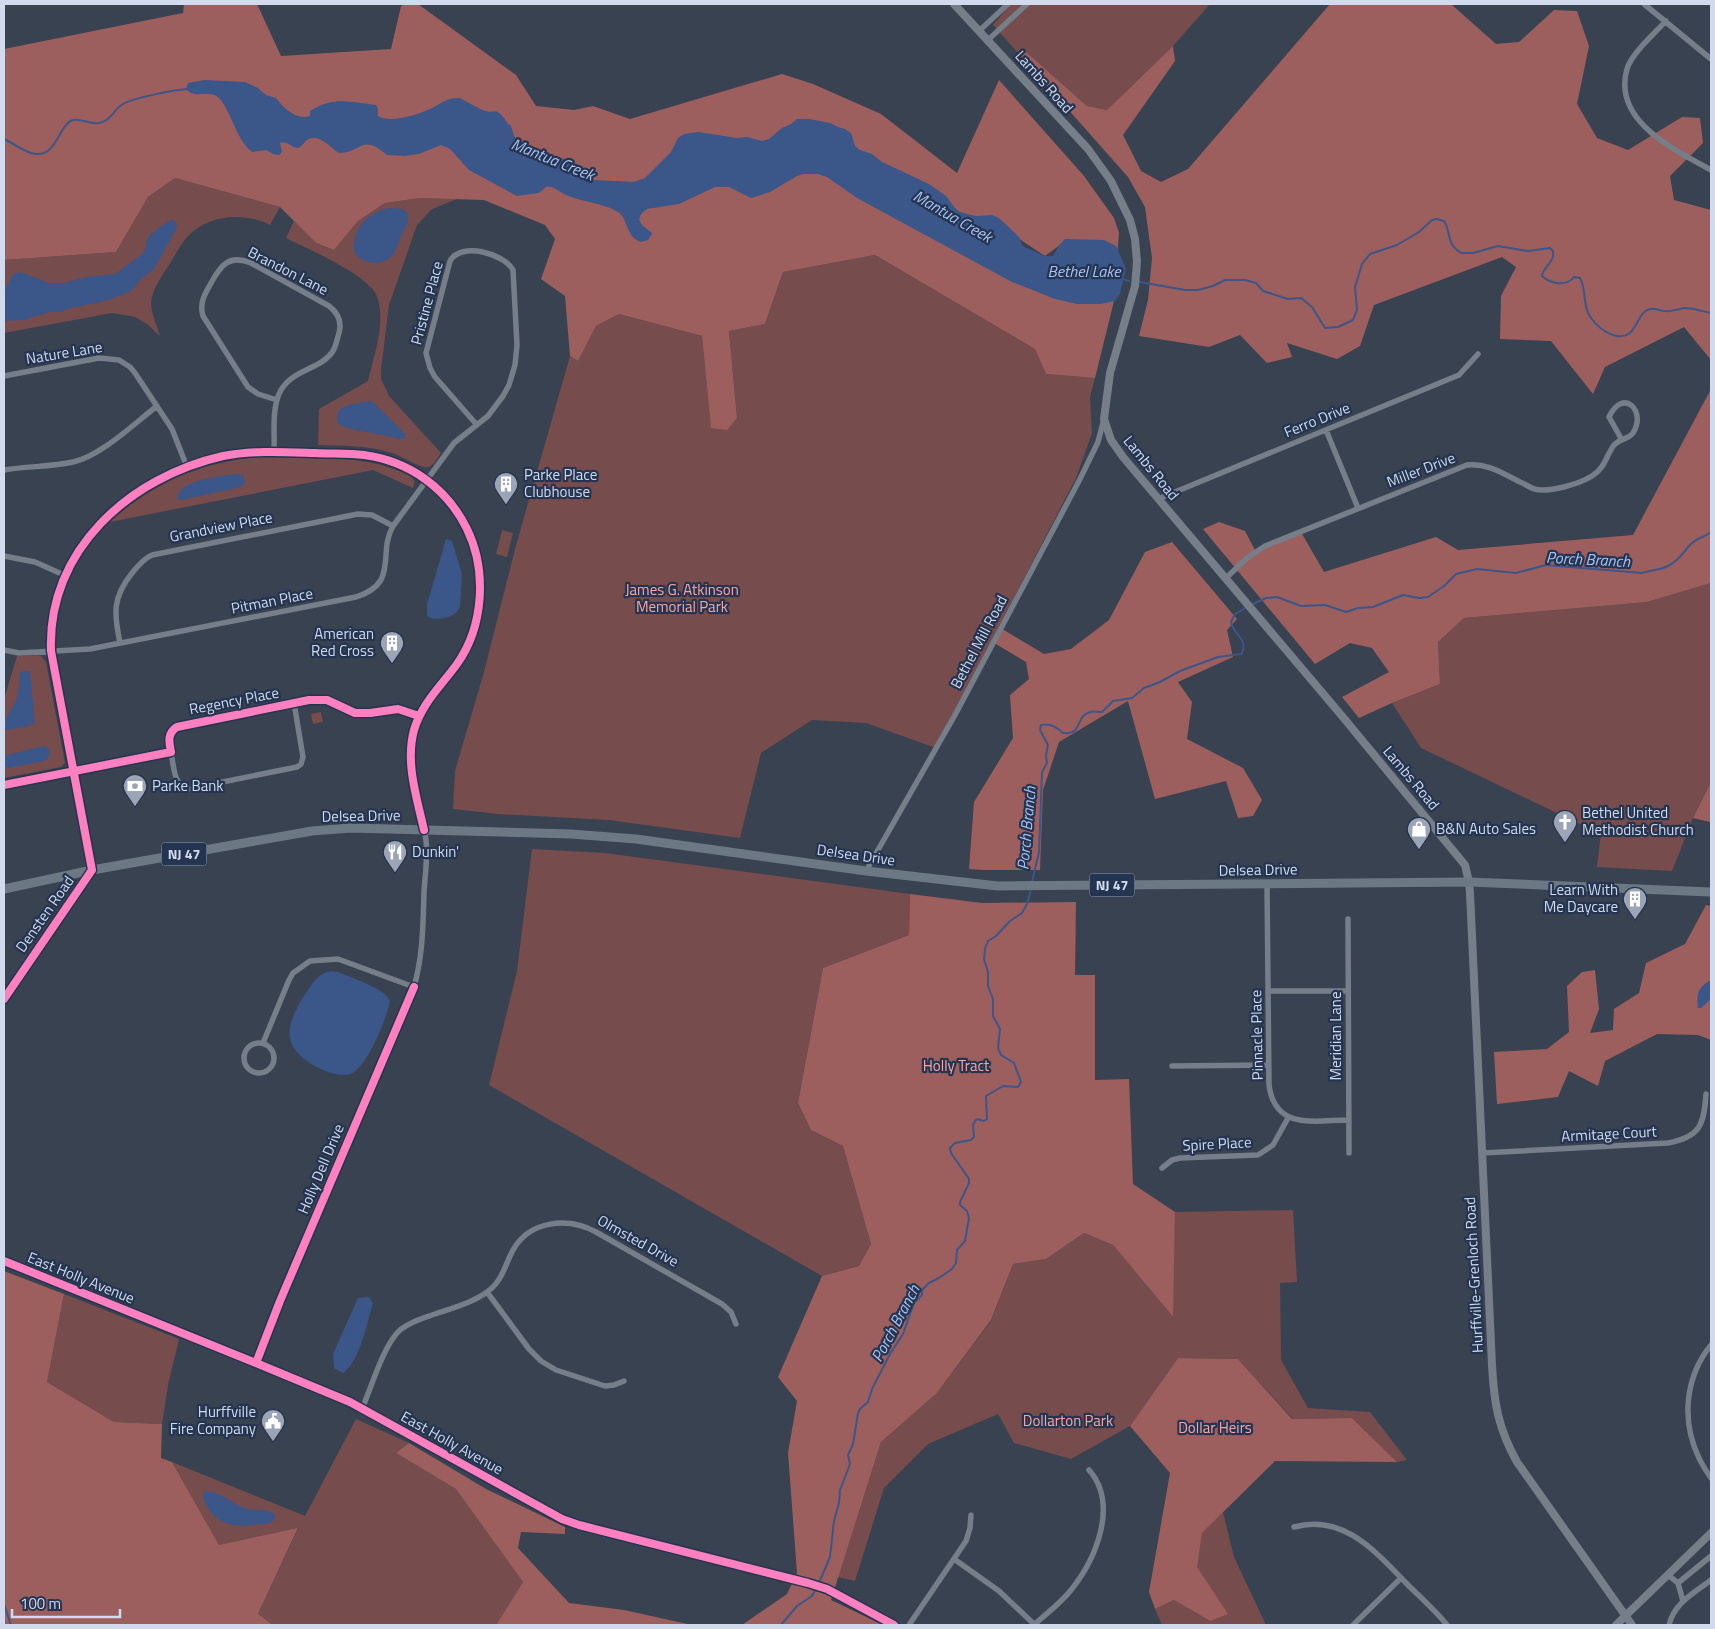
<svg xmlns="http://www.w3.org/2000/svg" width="1715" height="1629" font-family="'Titillium Web',sans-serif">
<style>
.green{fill:#764c4d}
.forest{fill:#9d5f5e}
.water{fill:#3b5689}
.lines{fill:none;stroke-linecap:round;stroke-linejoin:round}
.stream{stroke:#3b5689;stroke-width:2}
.minor{stroke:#767e8a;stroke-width:5.5}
.tertiary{stroke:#767e8a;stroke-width:7}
.secondary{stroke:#767e8a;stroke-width:8}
.primary{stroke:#6c7984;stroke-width:9}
.cycleway-casing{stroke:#253450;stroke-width:11}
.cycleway{stroke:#ff80c0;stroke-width:8}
.labels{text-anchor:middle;stroke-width:4.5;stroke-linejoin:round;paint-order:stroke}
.shield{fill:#253450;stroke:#9da9be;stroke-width:1}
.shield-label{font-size:14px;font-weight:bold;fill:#d1dbed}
.street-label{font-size:15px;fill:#d1dbed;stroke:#253450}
.poi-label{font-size:15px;fill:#d1dbed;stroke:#253450;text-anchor:start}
.park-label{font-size:15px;fill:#fba6a2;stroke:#253450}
.water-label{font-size:16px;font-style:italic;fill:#a8c3f4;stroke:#253450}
</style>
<rect width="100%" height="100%" fill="#394251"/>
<path class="green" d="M1011 4H1210L1173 46 1107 110 1087 106 1025 51 1019 54 993 25Z
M175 178 280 207 270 225C245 212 209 214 188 236 181 244 175 255 169 265 162 276 152 289 151 303 151 313 157 326 160 336L147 324 135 317 112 313 4 333V260L116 252 148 197Z
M420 198 457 199 432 209 417 225 389 305 381 370V379L389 396 441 453C438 457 434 466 428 467 421 469 400 455 392 453 368 445 342 446 318 445L319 409 368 381C372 363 379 343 380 325 381 315 380 299 374 291 359 271 308 249 286 238L294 221 316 243 334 250 358 221 385 203Z
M875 255 1035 349 1046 374 1095 378 1090 397 1092 433 1076 478 936 748 866 723 812 720 761 753 740 838 609 820 498 814 453 809 455 771 484 672 515 549 570 356 578 361 596 326 619 314 702 336 711 427 737 417 729 331 765 324 783 272Z
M258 457C306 457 368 454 410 476 415 480 415 482 413 488L373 470 110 522C152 483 202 462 258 457Z
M502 530 513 533 507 557 496 554Z
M1711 583V782L1693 818 1672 871 1597 867 1601 834 1421 748 1392 703 1440 684 1438 642 1464 618 1647 602Z
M37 655 41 656 46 662 65 763 61 767 4 778V699L17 656Z
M321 712 323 722 313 724 311 714Z
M532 849 605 853 910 894 909 935 823 968 798 1103 811 1130 843 1146 871 1244 859 1266 822 1276 489 1085 517 971Z
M1293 1210 1297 1282 1280 1283 1281 1360 1308 1408 1370 1412 1407 1460 1397 1462 1352 1418 1293 1419 1238 1359 1178 1358 1130 1426 1071 1459 1014 1443 998 1414 928 1444 884 1488 855 1581 838 1577 881 1442 937 1393 991 1321 1013 1264 1046 1259 1084 1233 1113 1245 1172 1316 1175 1212Z
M64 1294 179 1339 168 1385 162 1424 114 1422 47 1382Z
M356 1419 409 1443 396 1453 456 1489 523 1582 496 1625H273L258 1614 298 1529 219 1545 172 1462 305 1516Z
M1223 1512 1234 1557 1266 1625H1162L1155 1609 1174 1600 1210 1621 1196 1567 1202 1533Z"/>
<path class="forest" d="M184 4H257L281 56 391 49 401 6 406 4H418L516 75 536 106 574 110 593 106 630 119 782 74 813 84 881 114 957 173 999 80 1084 176 1114 218 1119 233 1117 257 1068 239 1045 256 985 216 1012 282 1114 301 1095 378 1046 374 1035 349 875 255 783 272 765 324 729 331 737 418 727 430 711 428 702 336 619 314 596 326 578 361 570 356 565 296 541 279 555 239 545 225 484 200 420 198 385 203 358 221 334 250 316 243 280 207 175 178 148 197 116 252 4 260V49L183 13Z
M1330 4H1451L1496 44 1519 42 1554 10 1577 11 1589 46 1577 104 1597 138 1628 150 1682 117 1700 118 1703 143 1670 176 1674 200 1711 210V360L1684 327 1605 367 1593 394 1551 341 1500 339 1501 296 1516 267 1502 257 1374 305 1360 346 1337 359 1287 343 1292 357 1267 363 1240 335 1209 347 1139 336 1148 300 1152 258 1145 207 1128 177 1019 54 1025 51 1087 106 1107 110 1173 46 1175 61 1123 135 1141 171 1161 182 1188 169Z
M1711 389V583L1647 602 1464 618 1438 642 1440 684 1392 703 1359 718 1342 697 1389 672 1372 648 1350 643 1315 664 1203 529 1219 522 1245 531 1256 552 1301 532 1324 572 1436 537 1458 550 1633 535Z
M1172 542 1237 619 1227 630 1233 657 1178 682 1192 702 1187 739 1243 768 1262 800 1253 816 1238 818 1226 781 1155 799 1128 701 1059 742 1043 790 1040 870H984L969 869 974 802 1013 738 1010 695 1029 679 1026 662 991 641 999 627 1044 654 1071 649 1109 620 1145 552Z
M1711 782V873L1710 822 1693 818Z
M910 894 982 903 1076 902 1075 975H1095V1080L1129 1079 1133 1184 1175 1212 1173 1317 1113 1245 1084 1233 1046 1259 1013 1264 991 1320 937 1393 881 1442 831 1600 883 1625H742L787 1594 797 1573 788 1453 797 1401 778 1377 822 1276 859 1266 871 1244 843 1146 811 1130 798 1103 823 968 909 935Z
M1706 905 1711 906V1040L1698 1035 1657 1034 1605 1061 1598 1086 1569 1071 1558 1097 1497 1104 1494 1052 1547 1049 1569 1032 1567 986 1582 972 1595 970 1599 1009 1590 1033 1613 1030 1614 1009 1639 993 1646 963 1685 944Z
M4 1271 64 1294 47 1382 114 1422 162 1424 161 1458 172 1462 219 1545 298 1528 258 1614 273 1625H4Z
M1178 1358 1238 1359 1292 1419 1352 1418 1397 1462 1275 1461 1202 1533 1197 1567 1228 1614 1210 1621 1174 1600 1155 1609 1149 1592 1170 1473 1130 1426Z
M409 1443 486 1489 565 1527V1534L521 1532 518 1548 569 1603 624 1610 692 1625H496L523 1582 456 1489 396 1453Z"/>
<path class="water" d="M205 80 245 82 258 88 266 95 276 98C283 107 296 121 310 116V111C334 96 350 102 376 105L378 108V116C390 124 421 114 434 107 441 103 449 97 459 98 463 99 480 110 486 111 490 113 494 110 498 112 504 116 505 122 511 126L514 136 520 143 530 150 541 151 570 161 583 177 594 180 634 182 645 178 671 152 678 138 684 134 698 132 737 138 747 137 762 141 769 139 782 128 791 124 797 119H810L830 123 838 127 845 129 851 133 855 146 860 150 872 154 882 162 929 184 946 196 955 208 960 212 975 216 992 215 999 218 1019 237 1022 245 1024 247C1034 250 1044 258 1053 256L1060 244 1065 239 1104 240 1116 246 1126 268 1120 294 1115 301 1100 304H1077L1055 299 1012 282 857 198 827 177 818 174H804L797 176 770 192 751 198 729 187H715L679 204 647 209 641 214 639 220 643 226 651 232 652 234 648 240 641 242C626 238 628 218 618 212 604 203 581 202 566 195 559 192 554 185 546 187L539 193 517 196 469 170 450 149 441 145 419 154 405 156 387 155C362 133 363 152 339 153 330 148 319 132 307 140 304 142 303 146 298 148 291 148 287 140 280 143L282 152 279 155 273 154 266 150 252 152C235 138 233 114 219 98 210 89 195 100 186 89L188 83Z
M391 208 402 209 407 212C410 221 406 226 402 234 399 240 397 248 394 253 384 267 365 265 355 254 350 231 368 210 391 208Z
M172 220 175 221 177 226 175 231 154 269 142 278 131 291 109 300 67 309 61 312H50L23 320 4 321V292L13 274 20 272 49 283H64L86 277 115 274 142 254C147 249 145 244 148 238 151 233 166 222 172 220Z
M370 401 374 403 405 434V438L401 439 347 428 340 425 337 421C335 403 357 404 370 401Z
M234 474 243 475 245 482 241 487 181 500 177 499C178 480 218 477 234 474Z
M446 539 452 541 462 574 460 607C455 618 441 620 430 618L427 616V604Z
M23 671H29L30 672 35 723 28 726 8 730 5 729C4 715 13 710 17 698 19 690 19 682 20 673Z
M44 746 49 749C51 755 49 758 44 761L8 768 4 765V759L7 755Z
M331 971 338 972C351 978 385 988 390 1001 387 1018 369 1062 354 1072 338 1083 296 1060 291 1042 286 1027 296 1008 304 996 311 985 318 973 331 971Z
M1711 980V999L1701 1008H1698C1696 994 1698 987 1711 980Z
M369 1297 373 1303C367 1322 360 1362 343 1373L334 1368 333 1354 358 1298Z
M203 1492C218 1489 230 1503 244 1508 254 1512 267 1507 275 1515 275 1520 272 1523 266 1524 256 1524 244 1527 234 1525 219 1524 202 1508 203 1492Z"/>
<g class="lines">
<path class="stream" d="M4 139C13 143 21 150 31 153 57 161 58 124 73 120 81 118 91 125 99 123 111 121 114 109 123 104 133 98 174 90 187 89
M1122 279 1129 281
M1140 282 1185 290H1198L1213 286 1225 280H1245L1256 283 1263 291 1288 299 1301 298 1312 307 1325 328 1338 327 1353 320 1357 310 1355 287 1362 264 1370 254 1397 245 1419 232 1432 220 1437 219 1444 221C1452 233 1445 243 1461 253H1473L1498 246 1528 251 1550 248 1553 251C1555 263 1543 266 1542 276 1551 284 1566 287 1574 277L1580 278C1587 291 1582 306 1591 318 1596 325 1604 332 1613 335 1638 343 1635 312 1650 309 1656 308 1660 311 1665 311 1672 312 1678 309 1684 308 1693 308 1702 311 1711 313
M1251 605 1266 598 1277 597 1301 606 1325 605 1346 612 1358 608 1373 607 1403 595 1419 598 1428 597 1444 586 1456 574 1477 569 1516 573 1546 565 1642 573C1650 570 1660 570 1668 566 1680 560 1683 552 1691 544 1697 538 1705 537 1711 532
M1032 882 1039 852 1042 772 1047 763 1046 755 1048 745 1040 730 1041 725C1050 723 1057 727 1063 733 1084 735 1074 717 1090 712 1094 711 1097 712 1102 712L1113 701 1132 698 1144 688 1160 682 1180 671 1218 657 1241 654C1250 641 1233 634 1231 622L1235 614 1247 607
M819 1583 830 1557 834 1521 839 1503 840 1490 850 1464 848 1455 853 1444 858 1413 860 1409 868 1402 872 1389 890 1354 903 1334 914 1303 922 1295V1290L929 1283 939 1278 952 1269 956 1263 957 1250 965 1241 969 1218 967 1211 960 1205V1202L969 1183V1179L951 1153 950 1148 955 1143 971 1140 974 1137 973 1125 975 1121 977 1119 984 1121 987 1119 986 1096 1003 1086 1018 1087 1021 1082 1014 1063 1001 1055 998 1048 1000 1029 993 1016V999L988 986V972L984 959 985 949 988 941 996 936 1010 921 1022 913 1027 904 1031 889
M4 1604 11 1625
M781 1625 797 1606 812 1596 817 1587"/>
<path class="minor" d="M1644 4 1711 59
M1666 21C1654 34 1632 53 1627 69 1612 121 1675 150 1711 170
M979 31 1008 4
M988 40 1027 4
M4 376 99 358 119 360 130 367 135 373 172 429 187 467
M1326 430 1358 508
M274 452C275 433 271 408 281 390 293 369 322 369 333 351 336 346 337 339 339 333 342 322 338 313 329 306L251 263C229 254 221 265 211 283 205 294 199 303 203 316L248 387 258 394 277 400
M4 470C27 466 51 467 73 462 101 456 135 423 157 406
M1158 499 1459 375 1478 354
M4 556 35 562 64 575
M1225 579 1247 558 1265 546 1467 465C1488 463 1502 473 1520 482 1525 484 1529 487 1534 489 1549 493 1579 484 1592 476 1605 468 1606 456 1614 445 1619 439 1629 439 1633 433 1647 411 1623 387 1609 417L1622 440
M120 643C114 614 112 598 132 573 138 566 143 559 152 555L358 514 372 515 393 526
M4 650 19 653 90 649 356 597C400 583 377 554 393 526L454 443 488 416 503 396 509 385 515 365 517 345 513 270C505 254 461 241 450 261L426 353 430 368 435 377 477 425
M171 752C174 766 173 785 188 789L297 767 301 764 303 757 294 703
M4 785 171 752C169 742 167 733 177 727L309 700H327L355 713H370L398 709 419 716
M866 871 955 715 1080 479 1098 442 1104 419
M1267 884 1269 1085C1275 1131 1315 1120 1349 1120
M1348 919 1349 1153
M1268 991H1348
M4 999 92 870 53 667C36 561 123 479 220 457 250 450 280 452 310 453 333 454 356 453 379 458 433 470 475 518 480 573 482 602 475 636 460 660 439 690 415 706 412 746 409 777 421 809 426 840 428 857 425 875 424 892 423 924 423 956 414 987L280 1301 256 1363
M244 1058a15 15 0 1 1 30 0a15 15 0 1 1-30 0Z
M263 1043 289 980 293 973 310 961 338 959 414 987
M1172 1066 1269 1065
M1482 1153 1668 1143C1700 1137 1704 1125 1706 1094
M1162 1168 1172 1160 1180 1158 1258 1155 1273 1145 1288 1118
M487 1292 529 1349 541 1361 556 1370 605 1386 614 1385 624 1381
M1711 1345C1685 1377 1681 1421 1699 1458 1702 1465 1707 1472 1711 1478
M362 1409C371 1388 384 1344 400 1330 410 1322 423 1318 435 1314 452 1308 472 1303 487 1292 502 1282 505 1265 513 1250 530 1220 568 1217 596 1232L722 1304 731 1312 736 1324
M1294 1527C1343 1513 1376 1552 1407 1584 1420 1597 1435 1610 1447 1625
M954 1559 999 1591 1035 1625
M1668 1575 1678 1583 1711 1556
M1678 1583 1683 1601
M1035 1624C1047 1613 1061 1603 1071 1590 1096 1559 1119 1504 1089 1470
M909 1625 966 1541 970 1528 971 1515
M1353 1625 1401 1578
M1669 1625C1674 1603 1694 1593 1711 1580"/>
<path class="tertiary" d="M4 1261 256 1363 350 1402 562 1519 579 1525 808 1583 827 1589 894 1625"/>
<path class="secondary" d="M954 4 1088 149 1111 181 1130 220 1135 239 1137 262 1135 286 1110 373 1104 419 1111 440 1123 457 1342 716 1465 865 1469 882 1470 893 1492 1365C1494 1403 1498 1428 1517 1462L1632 1625
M1616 1625 1711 1533"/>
<path class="primary" d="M4 889 92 870 312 831 351 828 571 834 636 839 866 871 998 886 1469 882 1711 892"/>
<g class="cycleway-casing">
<path id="cycleway" d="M4 785 171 752C169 742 167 733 177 727L309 700H327L355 713H370L398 709 419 716
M4 999 92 870 51 651C47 550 130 477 223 456 253 450 285 452 315 453 331 454 348 453 364 455 409 461 447 488 467 529 487 570 484 626 457 664 441 686 422 703 414 730 405 763 417 798 424 830
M4 1261 256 1363 350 1402 562 1519 579 1525 808 1583 827 1589 894 1625
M256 1363 280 1301 414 987"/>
</g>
<use href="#cycleway" class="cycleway"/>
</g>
<defs>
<g id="building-pin" transform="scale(1.25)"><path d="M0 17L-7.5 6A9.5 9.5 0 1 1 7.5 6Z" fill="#9ca5b6" stroke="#253450"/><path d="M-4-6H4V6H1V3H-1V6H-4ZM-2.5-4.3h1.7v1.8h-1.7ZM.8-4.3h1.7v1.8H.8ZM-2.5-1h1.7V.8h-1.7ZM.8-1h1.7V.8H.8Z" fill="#fff"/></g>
<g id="bank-pin" transform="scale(1.25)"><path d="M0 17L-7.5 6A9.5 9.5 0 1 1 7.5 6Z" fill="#9ca5b6" stroke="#253450"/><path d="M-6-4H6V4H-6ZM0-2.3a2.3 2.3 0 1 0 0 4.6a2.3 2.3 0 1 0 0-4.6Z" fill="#fff"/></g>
<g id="church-pin" transform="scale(1.25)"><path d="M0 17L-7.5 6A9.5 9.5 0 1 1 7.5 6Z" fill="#9ca5b6" stroke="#253450"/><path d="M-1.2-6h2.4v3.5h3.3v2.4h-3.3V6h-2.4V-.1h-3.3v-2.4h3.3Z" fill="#fff"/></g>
<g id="shop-pin" transform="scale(1.25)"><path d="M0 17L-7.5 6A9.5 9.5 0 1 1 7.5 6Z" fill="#9ca5b6" stroke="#253450"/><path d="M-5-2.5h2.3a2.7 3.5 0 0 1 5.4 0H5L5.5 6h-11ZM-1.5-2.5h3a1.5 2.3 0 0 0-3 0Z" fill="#fff"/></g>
<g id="restaurant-pin" transform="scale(1.25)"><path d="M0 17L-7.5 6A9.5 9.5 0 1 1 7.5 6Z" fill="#9ca5b6" stroke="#253450"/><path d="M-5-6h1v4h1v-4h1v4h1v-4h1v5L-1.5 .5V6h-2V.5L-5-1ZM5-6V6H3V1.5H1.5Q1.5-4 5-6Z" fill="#fff"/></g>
<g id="civic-pin" transform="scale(1.25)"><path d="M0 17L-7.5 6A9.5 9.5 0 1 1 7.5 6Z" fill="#9ca5b6" stroke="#253450"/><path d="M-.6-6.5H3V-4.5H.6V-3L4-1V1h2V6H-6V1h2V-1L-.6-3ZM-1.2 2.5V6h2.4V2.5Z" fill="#fff"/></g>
</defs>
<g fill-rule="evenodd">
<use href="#building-pin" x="506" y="484"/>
<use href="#building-pin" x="392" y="643"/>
<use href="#bank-pin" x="135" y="786"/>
<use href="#church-pin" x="1565" y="822"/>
<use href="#shop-pin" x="1419" y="829"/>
<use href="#restaurant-pin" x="395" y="852"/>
<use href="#building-pin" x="1635" y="899"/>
<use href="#civic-pin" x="273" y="1421"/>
</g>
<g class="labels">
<g class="shield">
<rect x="161.5" y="842.5" width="45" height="23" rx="4"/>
<rect x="1089.5" y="873.5" width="45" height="23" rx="4"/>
</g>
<g class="shield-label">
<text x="184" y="859">NJ 47</text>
<text x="1112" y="890">NJ 47</text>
</g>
<g class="street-label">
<text transform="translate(1044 82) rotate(48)" y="5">Lambs Road</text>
<text transform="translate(288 271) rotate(27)" y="5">Brandon Lane</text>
<text transform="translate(427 303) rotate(-75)" y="5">Pristine Place</text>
<text transform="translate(64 353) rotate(-9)" y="5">Nature Lane</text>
<text transform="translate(1317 420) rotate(-22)" y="5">Ferro Drive</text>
<text transform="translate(1151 468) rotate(51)" y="5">Lambs Road</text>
<text transform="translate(1421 470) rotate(-21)" y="5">Miller Drive</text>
<text transform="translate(221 527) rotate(-11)" y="5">Grandview Place</text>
<text transform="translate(272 601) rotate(-11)" y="5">Pitman Place</text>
<text transform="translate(979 642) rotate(-62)" y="5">Bethel Mill Road</text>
<text transform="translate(234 701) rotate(-11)" y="5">Regency Place</text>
<text transform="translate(1411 778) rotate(50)" y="5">Lambs Road</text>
<text transform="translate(361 816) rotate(-1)" y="5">Delsea Drive</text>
<text transform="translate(856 855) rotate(8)" y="5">Delsea Drive</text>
<text transform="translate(1258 870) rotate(-1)" y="5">Delsea Drive</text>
<text transform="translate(45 914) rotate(-55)" y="5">Densten Road</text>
<text transform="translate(1257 1035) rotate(-91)" y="5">Pinnacle Place</text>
<text transform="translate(1336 1036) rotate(-90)" y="5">Meridian Lane</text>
<text transform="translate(1609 1134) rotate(-3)" y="5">Armitage Court</text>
<text transform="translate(1217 1144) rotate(-3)" y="5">Spire Place</text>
<text transform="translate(321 1169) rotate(-67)" y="5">Holly Dell Drive</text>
<text transform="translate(638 1241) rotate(29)" y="5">Olmsted Drive</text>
<text transform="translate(1474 1275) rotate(-93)" y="5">Hurffville-Grenloch Road</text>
<text transform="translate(81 1278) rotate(22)" y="5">East Holly Avenue</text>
<text transform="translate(452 1443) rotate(29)" y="5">East Holly Avenue</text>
</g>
<g class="poi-label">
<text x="524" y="480">Parke Place<tspan x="524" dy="17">Clubhouse</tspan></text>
<text x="374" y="639" text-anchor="end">American<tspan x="374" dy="17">Red Cross</tspan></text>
<text x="152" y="791">Parke Bank</text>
<text x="1582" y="818">Bethel United<tspan x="1582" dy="17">Methodist Church</tspan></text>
<text x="1436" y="834">B&amp;N Auto Sales</text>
<text x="412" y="857">Dunkin'</text>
<text x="1618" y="895" text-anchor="end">Learn With<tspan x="1618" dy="17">Me Daycare</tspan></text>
<text x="256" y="1417" text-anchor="end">Hurffville<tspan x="256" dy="17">Fire Company</tspan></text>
</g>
<g class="park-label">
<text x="682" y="595">James G. Atkinson<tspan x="682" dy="17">Memorial Park</tspan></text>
<text x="956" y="1071">Holly Tract</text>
<text x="1068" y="1426">Dollarton Park</text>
<text x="1215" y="1433">Dollar Heirs</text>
</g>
<g class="water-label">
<text transform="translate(553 159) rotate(22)" y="6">Mantua Creek</text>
<text transform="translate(953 216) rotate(30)" y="6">Mantua Creek</text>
<text x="1084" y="277">Bethel Lake</text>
<text transform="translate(1588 559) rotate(3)" y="6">Porch Branch</text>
<text transform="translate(1026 828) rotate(-85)" y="6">Porch Branch</text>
<text transform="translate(895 1323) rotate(-62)" y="6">Porch Branch</text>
</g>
</g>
<rect width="1715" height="1629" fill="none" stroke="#d1dbed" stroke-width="10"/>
<path d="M12 1609v8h108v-8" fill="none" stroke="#d1dbed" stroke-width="2.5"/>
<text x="20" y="1609" font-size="15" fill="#d1dbed" stroke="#253450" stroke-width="4" paint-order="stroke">100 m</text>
</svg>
